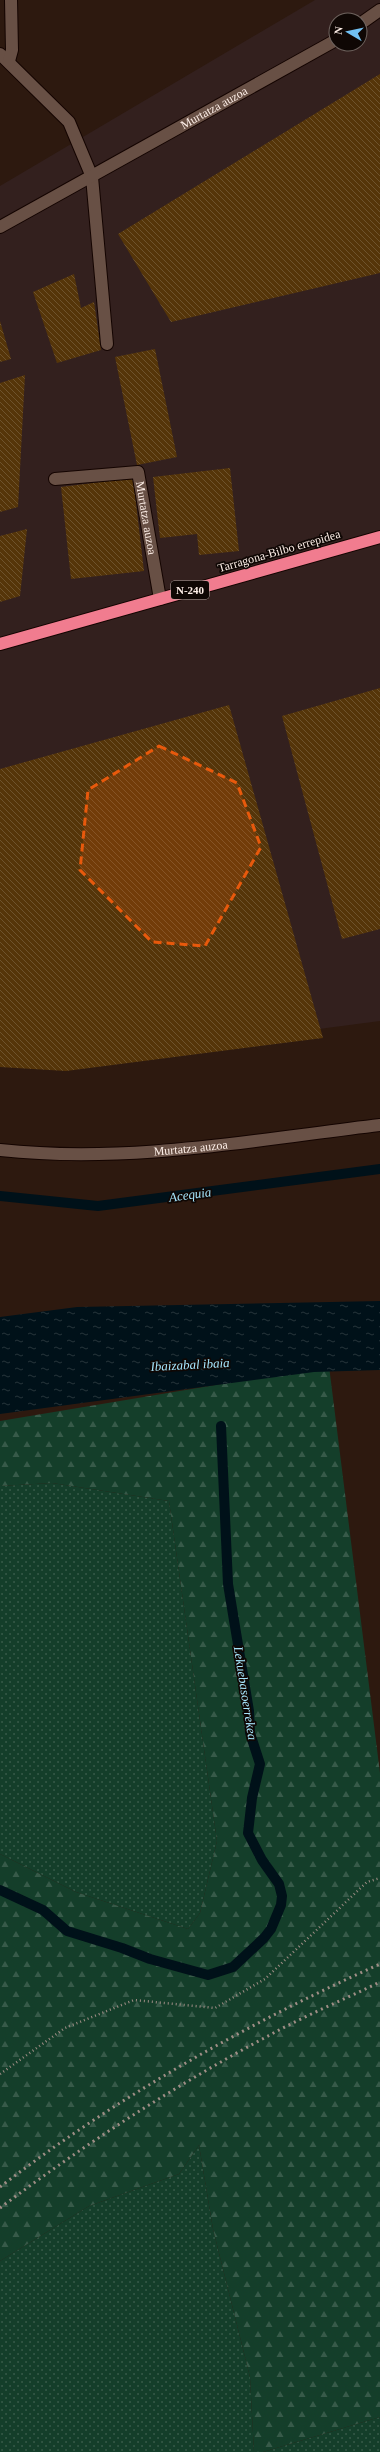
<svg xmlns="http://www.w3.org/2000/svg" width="380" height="2452" font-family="Georgia,serif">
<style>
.industrial{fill:#33201e;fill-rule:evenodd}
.grass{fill:url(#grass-dots)}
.forest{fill:url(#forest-firs)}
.water{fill:url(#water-ripples)}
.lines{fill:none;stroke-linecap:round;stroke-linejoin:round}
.stream{stroke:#001119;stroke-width:10}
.building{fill:url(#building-back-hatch)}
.minor-casing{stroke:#140400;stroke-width:14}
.highway-casing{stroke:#140400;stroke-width:14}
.path{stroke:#9e8d85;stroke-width:2.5;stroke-dasharray:1 3;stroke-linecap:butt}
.minor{stroke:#685045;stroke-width:12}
.highway{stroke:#f17c8f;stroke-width:12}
.rail{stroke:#9f8e86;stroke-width:3;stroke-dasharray:2 4;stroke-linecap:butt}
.marked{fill:#e8590c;fill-opacity:0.2;stroke:#e8590c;stroke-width:3;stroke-dasharray:8 5;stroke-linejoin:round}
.labels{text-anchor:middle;stroke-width:3.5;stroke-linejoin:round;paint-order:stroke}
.shield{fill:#0f0704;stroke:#b6a9a4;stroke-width:1}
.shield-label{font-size:11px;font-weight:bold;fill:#feefe8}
.street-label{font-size:12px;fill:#feefe8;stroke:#0f0704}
.water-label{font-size:13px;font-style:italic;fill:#a6e6fd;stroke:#0f0704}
</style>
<defs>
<pattern id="grass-dots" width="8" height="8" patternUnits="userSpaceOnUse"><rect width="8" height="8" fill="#143e2a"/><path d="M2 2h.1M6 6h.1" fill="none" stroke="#375a49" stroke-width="1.8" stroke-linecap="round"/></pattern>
<pattern id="forest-firs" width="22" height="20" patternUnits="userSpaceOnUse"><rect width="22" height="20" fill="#143e2a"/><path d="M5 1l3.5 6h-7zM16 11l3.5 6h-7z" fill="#375a49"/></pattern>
<pattern id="water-ripples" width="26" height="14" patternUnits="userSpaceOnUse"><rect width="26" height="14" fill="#001119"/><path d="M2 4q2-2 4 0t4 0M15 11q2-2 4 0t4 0" fill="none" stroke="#26343a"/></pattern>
<pattern id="building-back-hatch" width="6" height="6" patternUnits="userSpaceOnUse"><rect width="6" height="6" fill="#553509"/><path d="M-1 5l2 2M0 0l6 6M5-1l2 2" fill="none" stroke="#6e532d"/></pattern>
</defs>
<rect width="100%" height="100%" fill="#2d190f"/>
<path class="industrial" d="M315 0H380V1021L46 1065 0 1063V186ZM336 20H360V44H336Z"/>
<path class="grass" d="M52 1483 169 1501 217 1841 200 1913 188 1929 76 1892 0 1854V1486Z
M199 2145 213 2229 250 2377 254 2452H0V2261L89 2206 179 2174Z
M380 2417V2452H263Z"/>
<path class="forest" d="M329 1366 380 1773V2417L263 2452H254L250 2377 213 2229 199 2145 179 2174 89 2206 0 2261V1854L76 1892 188 1929 200 1913 217 1841 169 1501 52 1483 0 1486V1421Z"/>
<path class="water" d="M380 1301V1370L314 1372 0 1414V1317L77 1307Z"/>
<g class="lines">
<path class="stream" d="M0 1196 98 1206 380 1169
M0 1890 43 1910 67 1931 122 1948 150 1959 208 1975 233 1967 264 1938 271 1929 281 1905 282 1896 279 1884 262 1860 248 1833 252 1798 260 1764 250 1733 249 1711 228 1584 221 1426"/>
</g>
<path class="building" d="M380 74V273L171 322 118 234Z
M74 274 81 308 94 302 101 350 57 363 33 292Z
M0 321 11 359 0 362Z
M155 349 177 457 137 465 115 357Z
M25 375 18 507 0 512V383Z
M230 468 239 551 199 555 197 534 160 538 153 477Z
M133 478 144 571 71 579 61 487Z
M27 529 20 596 0 602V536Z
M380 688V929L342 939 282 716Z
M229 705 323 1038 66 1071 0 1067V769Z"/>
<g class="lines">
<g class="minor-casing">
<g id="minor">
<path d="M360 24 380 10"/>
<path d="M0 54 69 122 92 177 107 344"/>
<path d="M9 61 12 50 11 0"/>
<path id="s1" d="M0 227 336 40"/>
<path id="s2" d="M55 479 138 472 160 599"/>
<path id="s3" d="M0 1150C127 1164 254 1140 380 1125"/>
</g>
</g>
<g class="highway-casing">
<path id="highway" d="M0 644 380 537"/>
</g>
<path class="path" d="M0 2074 65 2028 134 2000 215 2008 265 1979 367 1882 380 1878"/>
<use href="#minor" class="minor"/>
<use href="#highway" class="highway"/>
<path class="rail" d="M0 2187C117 2097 246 2024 380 1964
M0 2208C85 2144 174 2086 268 2036 304 2016 343 2000 380 1982"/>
</g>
<path class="marked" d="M159 746 237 783 261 847 205 946 152 942 80 870 88 790Z"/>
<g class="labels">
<rect class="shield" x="171" y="581" width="38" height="18" rx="3"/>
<g class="shield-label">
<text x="190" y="594">N-240</text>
</g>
<g class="street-label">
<text dy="4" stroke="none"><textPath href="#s1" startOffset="245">Murtatza auzoa</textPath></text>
<text dy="4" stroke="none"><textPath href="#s2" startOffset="130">Murtatza auzoa</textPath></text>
<text transform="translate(279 551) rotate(-16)" y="4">Tarragona-Bilbo errepidea</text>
<text dy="4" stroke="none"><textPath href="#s3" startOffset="191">Murtatza auzoa</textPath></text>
</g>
<g class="water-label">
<text transform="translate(190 1194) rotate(-8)" y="5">Acequia</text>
<text transform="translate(190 1364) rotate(-3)" y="5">Ibaizabal ibaia</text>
<text transform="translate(246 1693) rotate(81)" y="5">Lekuebasoerrekea</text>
</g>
</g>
<g transform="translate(348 32) rotate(279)"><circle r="19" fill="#0f0704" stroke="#6f645f"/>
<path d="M0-3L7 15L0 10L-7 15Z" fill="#71c1f4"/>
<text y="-6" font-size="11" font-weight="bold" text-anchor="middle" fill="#feefe8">N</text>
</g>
</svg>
